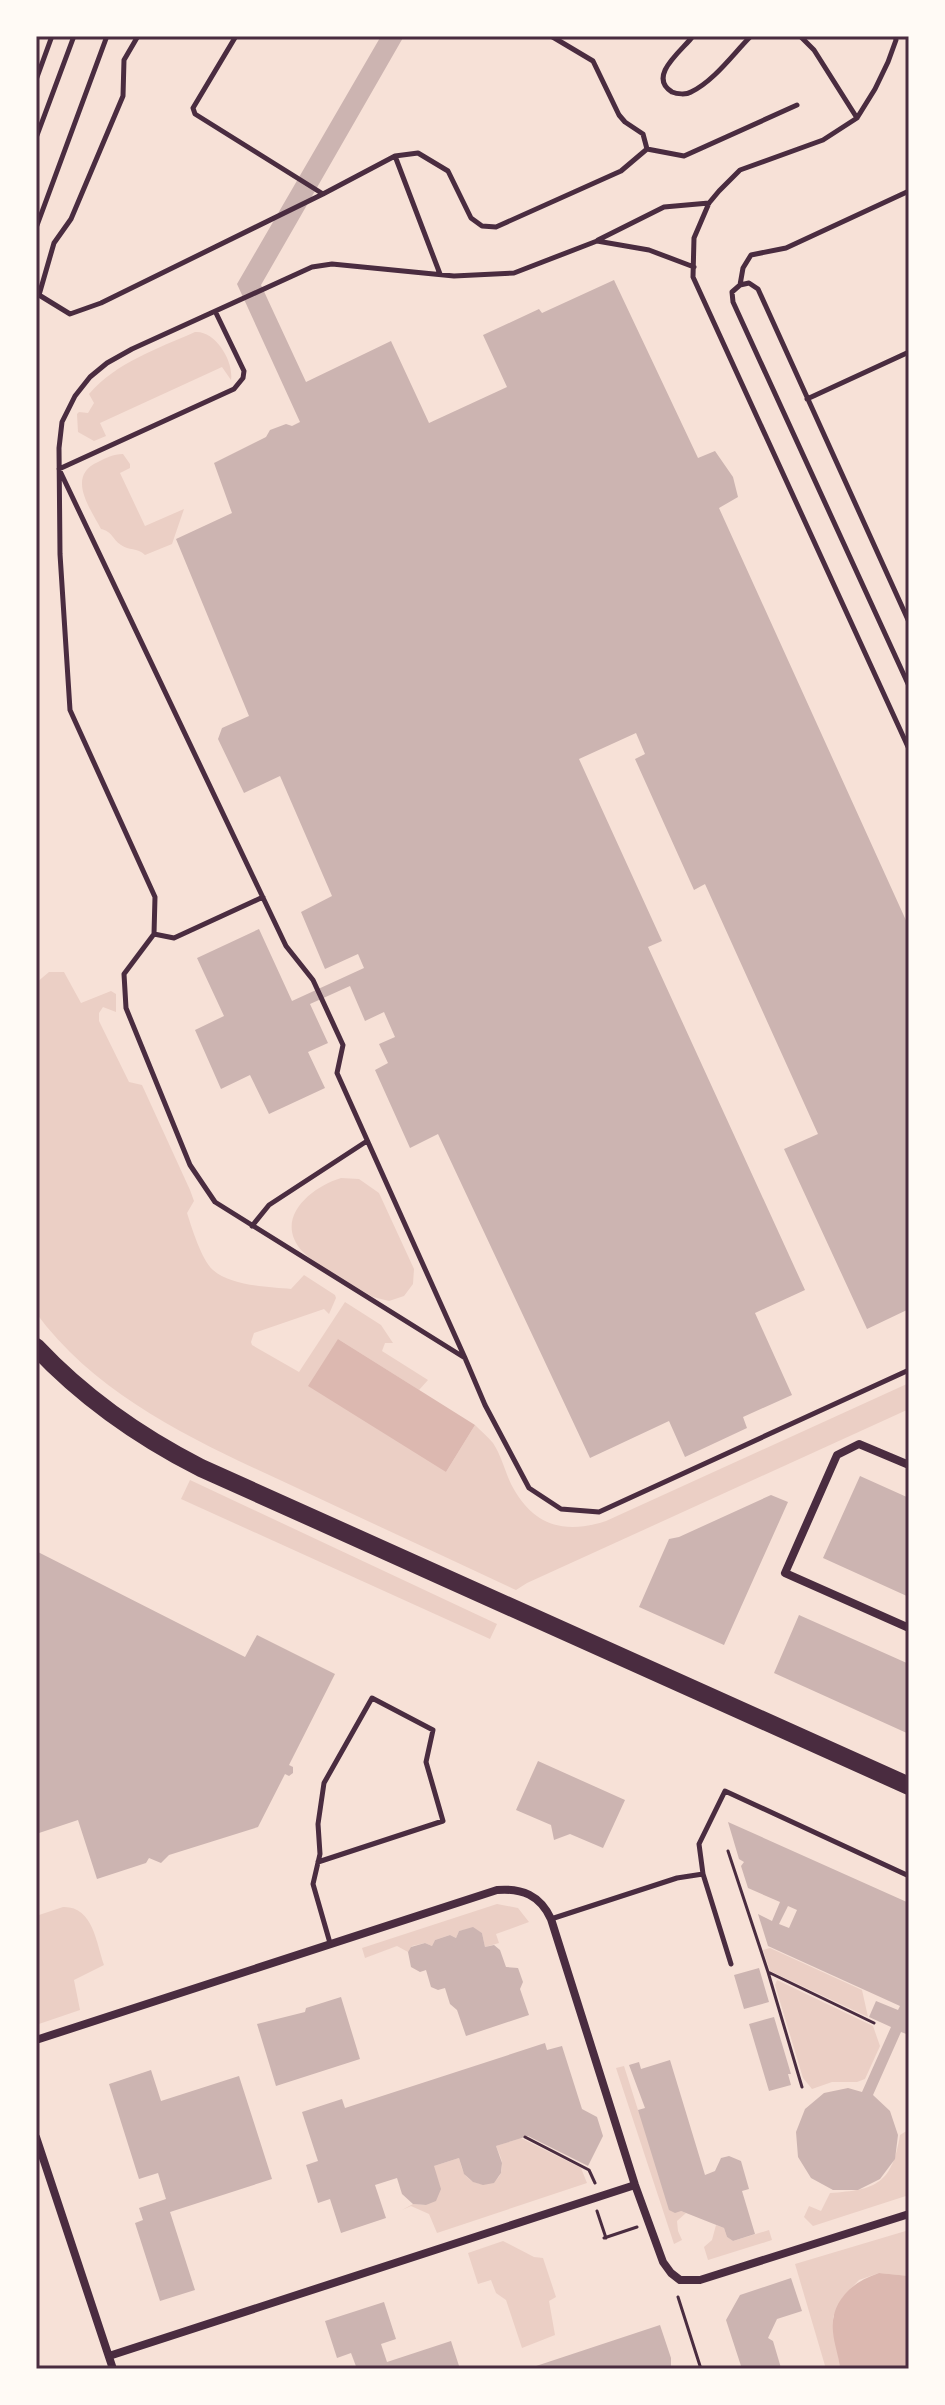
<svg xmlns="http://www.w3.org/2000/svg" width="945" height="2405" font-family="Inter,sans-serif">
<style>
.green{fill:#ebcfc5}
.water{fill:#dcb8b0}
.building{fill:#ccb4b1;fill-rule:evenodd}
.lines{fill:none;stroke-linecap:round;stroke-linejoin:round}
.path{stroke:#4a2c40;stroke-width:3}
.service{stroke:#4a2c40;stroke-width:5}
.minor{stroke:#4a2c40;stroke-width:8}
.primary{stroke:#4a2c40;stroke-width:18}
.neatline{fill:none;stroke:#4a2c40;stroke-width:3}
</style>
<rect width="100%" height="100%" fill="#f7e1d7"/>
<path class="green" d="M195 332C215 330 234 361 231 380L222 367 100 423 106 436 94 441 78 432 77 414 79 412 88 413 94 403 89 394C117 362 157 349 195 332Z
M123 454 130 464V468L120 473 145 526 184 509 172 544 145 555C137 547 129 551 121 545 112 539 113 532 101 529 90 508 66 476 98 462 106 458 113 454 123 454Z
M49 972H64L81 1003 111 991 116 994V1012L103 1007 99 1013V1021L129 1082 142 1085 190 1190 194 1201 187 1213C192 1228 201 1259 213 1270 231 1286 269 1287 291 1289L304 1275 335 1295 336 1298 329 1314 324 1309 254 1333 251 1342 252 1345 299 1372 345 1302 381 1325 393 1343H385L382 1351 428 1380 419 1390 338 1339 446 1472 475 1425C481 1431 488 1437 493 1443 501 1455 505 1471 511 1484 532 1525 563 1535 606 1521L909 1383V1409L527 1583 516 1590C448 1558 380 1527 312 1495 214 1449 103 1404 36 1313V983Z
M341 1178 359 1179 379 1193 414 1269 413 1284 404 1296 389 1301 373 1297C352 1284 320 1269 303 1252 272 1219 311 1187 341 1178Z
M190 1480 497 1624 490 1639 181 1499Z
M497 1904 518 1908 529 1922 496 1934 499 1943 485 1947 482 1933 473 1928 459 1931 456 1938 450 1935 435 1940 432 1946 425 1943 412 1946 408 1952 397 1946 365 1958 362 1948Z
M63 1907C93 1906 96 1942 104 1965L74 1980 80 2010 36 2025V1916Z
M770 1948 862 1990 868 2017 770 1971 763 1950Z
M777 1980 873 2026 880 2046 865 2079 857 2082H832L812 2089 803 2078 775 1985Z
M624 2066 638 2110 681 2211 686 2213 677 2221 678 2231 682 2240 674 2244 616 2068Z
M908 2130 909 2195 813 2226 804 2217 809 2206 821 2211 830 2193C877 2190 892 2183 900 2135Z
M521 2138 581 2168 587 2183 437 2233 429 2214 411 2206 402 2210 413 2204 426 2205 434 2166 459 2158C461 2164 462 2171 466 2176 478 2190 504 2185 502 2164 502 2158 498 2152 496 2146Z
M716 2225 724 2228 727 2237 733 2241 769 2230 772 2240 708 2260 704 2247 712 2240Z
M909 2230V2276L879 2273 859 2280 842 2298 833 2317 840 2369H826L795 2264Z
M503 2241 534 2257 543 2258 556 2297 549 2301 555 2335 522 2348 506 2300 496 2293 491 2280 478 2284 468 2253Z"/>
<path class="water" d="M338 1339 475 1425 446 1472 308 1386Z
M879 2273 909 2276V2369H840C839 2357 834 2344 833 2332 830 2301 852 2282 879 2273Z"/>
<path class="building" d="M381 36H404L261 285 306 382 391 341 429 423 507 387 483 335 539 309 542 313 614 280 698 458 715 451 733 477 738 497 719 508 909 927V1309L867 1329 784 1149 818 1134 705 884 694 890 635 759 645 754 636 733 579 759 662 941 648 947 805 1290 755 1313 792 1395 743 1417 747 1428 685 1457 669 1421 590 1458 438 1134 410 1148 375 1070 388 1063 379 1044 395 1037 384 1012 365 1021 350 986 310 1004 328 1043 308 1052 325 1088 269 1114 250 1075 221 1089 195 1030 224 1016 197 958 259 929 292 1001 364 968 358 954 325 969 301 912 332 896 280 776 244 793 218 739 222 728 249 716 176 539 232 513 214 463 266 437 270 430 286 424 292 426 300 422 237 284Z
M860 1476 909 1498V1597L823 1558Z
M771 1495 788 1502 724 1645 639 1607 669 1539 679 1537Z
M36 1551 245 1657 257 1635 335 1674 289 1765 293 1767V1773L289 1776 285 1774 258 1827 169 1855 161 1863 149 1858 146 1863 97 1879 78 1820 36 1834Z
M799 1615 909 1664V1734L774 1673Z
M538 1761 625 1800 603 1848 570 1834 554 1840 551 1825 516 1810Z
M728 1822 909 1903V2035L901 2032 873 2095 890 2111 898 2135 895 2159 880 2179 858 2190H833L811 2178 798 2157 796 2132 805 2109 824 2093 848 2088 862 2092 891 2027 869 2017 876 2001 898 2010 900 2006 768 1946 758 1914 772 1921 780 1902 748 1888 741 1866 744 1862 739 1859ZM788 1906 797 1910 789 1928 779 1924Z
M473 1927 482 1933 485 1947 494 1945 500 1950 506 1967 518 1968 523 1982 520 1989 529 2015 466 2036 457 2010 450 2004 445 1988 438 1990 431 1987 426 1970 420 1972 411 1967 408 1952 411 1947 425 1943 432 1946 435 1940 450 1935 456 1938 459 1931Z
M759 1968 769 2002 744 2009 734 1975Z
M341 1997 360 2059 276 2086 257 2024 305 2012 306 2008Z
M774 2017 791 2074H788L791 2085 769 2091 749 2024Z
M545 2043 547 2050 562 2046 582 2109 597 2117 603 2136 588 2166 528 2136 496 2146 502 2163 501 2173 494 2183 483 2185 473 2182 464 2174 459 2158 434 2166 441 2189 436 2201 426 2205 413 2204 402 2194 397 2178 375 2185 386 2218 341 2233 330 2199 318 2203 306 2165 318 2161 302 2112 342 2099 345 2108Z
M670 2060 705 2175 715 2171 721 2158 729 2156 741 2161 749 2189 742 2191 755 2234 733 2241 727 2237 724 2228 681 2211 675 2213 669 2210 638 2110 645 2108 629 2065 639 2062 641 2069Z
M151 2070 161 2101 239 2076 272 2179 170 2212 195 2290 160 2301 135 2223 143 2220 139 2208 166 2199 158 2173 139 2179 109 2084Z
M791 2278 802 2311 777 2319 768 2338 773 2341 781 2368 742 2369 726 2320 740 2295Z
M384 2302 396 2339 381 2344 387 2362 451 2341 460 2369H357L351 2353 337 2358 325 2321Z
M660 2325 671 2358V2369H527Z"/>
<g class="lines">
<path class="path" d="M728 1851 768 1972
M802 2087 768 1972 874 2023
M525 2137 589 2170 595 2183
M597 2211 606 2238
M604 2238 637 2227
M678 2297 701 2369"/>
<path class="service" d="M138 36 124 60 123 96 71 219 54 243 39 295 70 314 101 303 323 194
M236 36 193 108 195 114 323 194 395 156 418 153 448 171 471 218 482 226 496 227 621 171 647 149
M551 36 593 61 619 115 625 122 643 134 647 149
M693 36C684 49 646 76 672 92 677 94 686 95 691 92 714 81 733 54 751 36
M800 36 814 50 857 118
M895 36 896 40 888 62 875 89 857 118 823 140 740 170 719 191 709 203 694 238 693 277 909 749
M36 80 52 36
M36 138 74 36
M647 149 684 156 797 105
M395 156 440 274
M36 228 107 36
M598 240 664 207 709 203
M694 267 649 250 597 241 514 273 454 276 332 264 312 267 132 349 107 363 90 377 75 396 62 422 59 448 60 554 70 710 155 897 154 934 124 974 126 1008 190 1165 215 1202 465 1358 485 1405 529 1488 561 1509 599 1512 909 1370
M740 285 743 268 751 255 786 248 909 191
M216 313 244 371 243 378 234 389 59 469 286 946 313 980 343 1045 337 1073 465 1358
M807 399 909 352
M909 622 758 289 749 283 740 285 732 292 733 302 909 686
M154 934 174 938 263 897
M252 1226 269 1205 367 1141
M318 1862 443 1821 426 1762 433 1730 372 1698 324 1783 318 1824 320 1854 313 1884 330 1943
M703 1874 699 1844 725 1791 909 1876
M551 1919 677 1878 703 1874 731 1964"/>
<path class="minor" d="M909 1465 859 1444 837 1455 785 1573 909 1628
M36 2040 497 1890C522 1888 540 1895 551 1919L635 2185 663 2262 671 2273 680 2280H700L909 2214
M36 2137 113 2369
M109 2356 635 2185"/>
<path class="primary" d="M36 1347C83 1397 140 1437 201 1468L909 1786"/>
</g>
<rect width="945" height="2405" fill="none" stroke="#fffaf5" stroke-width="76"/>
<rect x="38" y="38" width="869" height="2329" class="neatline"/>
</svg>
